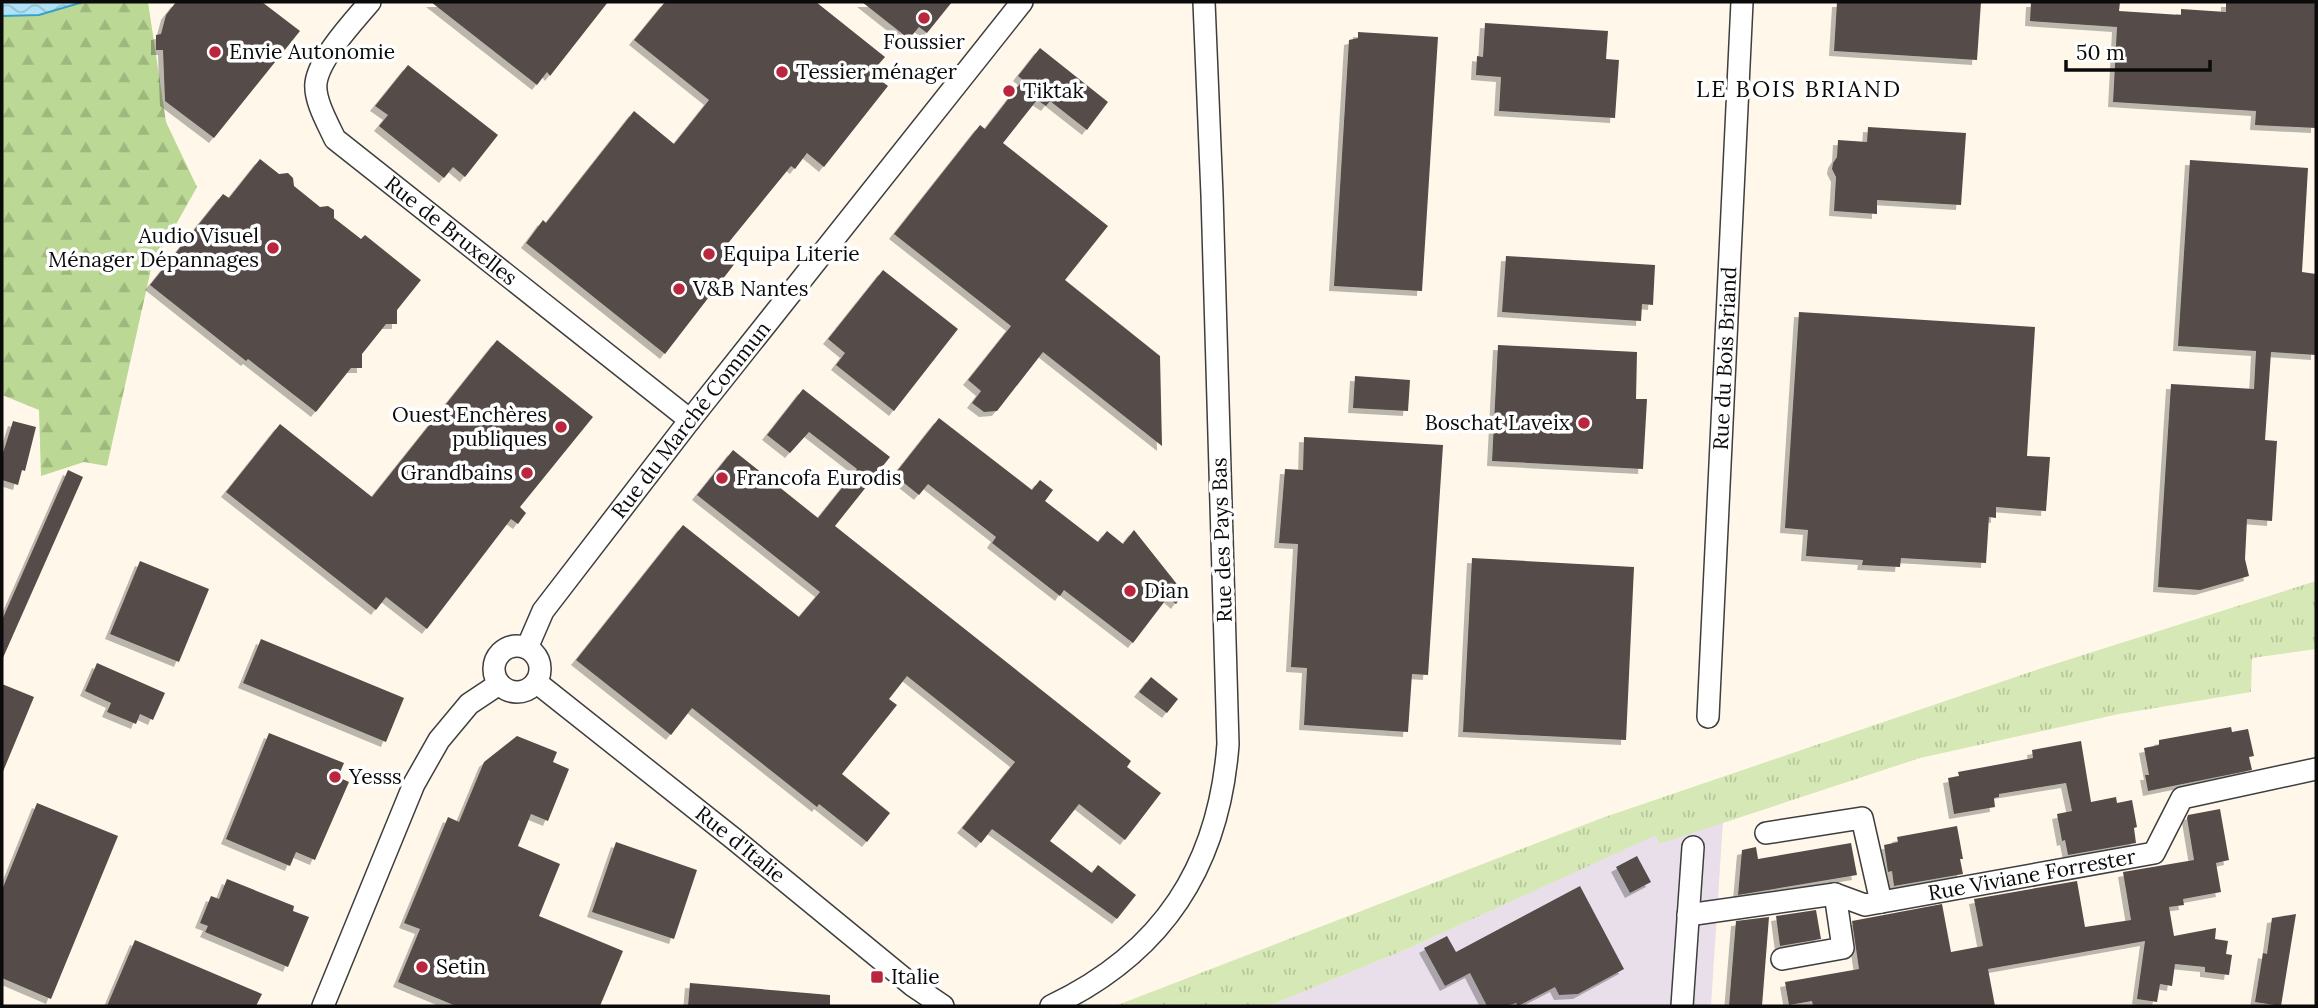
<svg xmlns="http://www.w3.org/2000/svg" width="2318" height="1008" font-family="Lora,serif">
<style>
.industrial{fill:#e8dfeb}
.grass{fill:url(#grass-tufts)}
.forest{fill:url(#forest-firs)}
.water{fill:url(#water-waves);stroke:#38a1cb;stroke-width:2}
.building{fill:#544b48;filter:url(#shadow)}
.lines{fill:none;stroke-linecap:round;stroke-linejoin:round}
.minor-casing{stroke:#3e3e3e;stroke-width:24}
.minor{stroke:#fff;stroke-width:21}
.poi-dot{fill:#b9263d;stroke:#fff;stroke-width:2.5}
.labels{text-anchor:middle;stroke-width:7;stroke-linejoin:round;paint-order:stroke}
.poi-label{font-size:21px;fill:#0b0b0b;stroke:#fff;text-anchor:start}
.street-label{font-size:21px;fill:#0b0b0b;stroke:#fff}
.neighbourhood-label{font-size:23px;letter-spacing:2px;fill:#0b0b0b;stroke:#fff}
</style>
<defs>
<pattern id="grass-tufts" width="24" height="20" patternUnits="userSpaceOnUse" patternTransform="scale(1.75)"><rect width="24" height="20" fill="#d5e8b5"/><path d="M3 7l-1-3M5 7V3M7 7l1-3M15 17l-1-3M17 17v-4M19 17l1-3" fill="none" stroke="#b6c69a"/></pattern>
<pattern id="forest-firs" width="22" height="20" patternUnits="userSpaceOnUse" patternTransform="scale(1.75)"><rect width="22" height="20" fill="#bbd894"/><path d="M5 1l3.5 6h-7zM16 11l3.5 6h-7z" fill="#9fb87e"/></pattern>
<pattern id="water-waves" width="16" height="10" patternUnits="userSpaceOnUse" patternTransform="scale(1.75)"><rect width="16" height="10" fill="#b0e3f5"/><path d="M0 5q4-4 8 0t8 0" fill="none" stroke="#96c1d1"/></pattern>
<filter id="shadow"><feDropShadow dx="-5" dy="5" stdDeviation="0" flood-color="#0004"/></filter>
</defs>
<rect width="100%" height="100%" fill="#fff8ea"/>
<path class="industrial" d="M1723 821 1711 1006H1268L1407 949 1657 834 1659 844Z"/>
<path class="grass" d="M2316 581V649L2252 658 2251 692 2119 714 1920 758 1659 844 1656 835 1407 949 1268 1006H1115L1602 818 2039 669Z"/>
<path class="forest" d="M83 2H148L166 122 197 187 151 269 107 466 84 462 41 476 39 410 2 395V16L39 15Z"/>
<path class="water" d="M2 2H83L39 15 2 16Z"/>
<path class="building" d="M176 2H262L300 31 214 138 165 101 163 50H156V35L161 34 166 15Z
M431 2H608L550 76 547 72 537 85Z
M665 2H816L885 57 871 73 888 86 824 167 807 153 795 169 791 166 725 247 739 258 665 354 526 243 543 220 546 223 634 111 674 144 709 100 634 40Z
M862 2H952L927 33 919 27 909 39Z
M1837 2H1981L1977 60 1834 51Z
M2031 2H2120L2119 11 2181 15V9L2226 12V2H2316V128L2255 125 2256 111 2113 102 2117 27 2030 21Z
M1485 23 1608 31 1606 59 1619 60 1615 118 1499 111 1501 77 1476 75 1477 56 1483 57Z
M1358 32 1438 37 1422 291 1334 286 1349 40 1358 38Z
M1040 48 1108 102 1087 130 1050 101 1046 106 1037 100 1003 143 1108 226 1065 280 1160 356 1162 446 1043 352 997 411 984 412 972 403 981 391 968 380 1011 326 894 234 980 125 985 129 1023 80 1018 76Z
M408 65 498 135 465 177 453 167 444 178 379 126 388 115 375 106Z
M1868 127 1966 133 1961 205 1877 200V214L1834 211 1836 177 1832 169 1833 163 1837 157 1838 140 1867 142Z
M260 159 279 174 288 173 293 178 294 186 320 207 328 206 334 210V218L361 239 365 235 421 280 397 310V324H386L362 354V368H351L316 412 248 359 246 361 150 285 223 194 229 198Z
M2190 160 2308 168 2302 272 2316 274V355L2271 352 2265 440 2277 441 2272 521 2247 519 2245 559 2249 576 2200 590 2158 587 2171 384 2254 389 2256 351 2178 346Z
M1506 256 1655 265 1653 305 1642 304 1641 321 1502 312Z
M883 270 958 329 894 411 836 365 845 353 828 339Z
M1799 312 2035 327 2027 456 2050 457 2046 511 1996 507V518L1989 517 1986 563 1901 558 1900 567 1862 565 1863 560 1806 556 1808 530 1785 528Z
M497 340 593 417 520 507 526 513 518 524 511 519 427 629 386 597 376 610 226 492 280 424 372 497Z
M1498 345 1637 352 1636 399H1647L1643 469 1492 461Z
M1355 376 1410 380 1408 411 1353 408Z
M803 389 890 457 835 526 1131 761 1127 767 1161 793 1125 840 1079 804 1050 841 1092 873 1098 865 1136 895 1117 919 992 829 981 843 962 828 1015 762 907 676 889 699 897 705 842 774 890 813 867 842 819 804 817 807 692 708 671 735 576 660 683 525 799 617 820 592 697 495 733 450 818 518 857 469 809 432 790 453 767 435Z
M939 418 1032 490 1040 480 1053 490 1045 501 1098 542 1107 531 1123 544 1134 530 1184 593 1176 604 1168 597 1133 643 1064 590 1060 596 992 543 996 537 928 484 919 495 894 475Z
M13 421 36 427 25 471 22 470 18 485 2 480V456Z
M1304 437 1443 445 1428 675 1412 674 1408 732 1304 725 1307 668 1291 667 1298 544 1279 543 1285 469 1303 470Z
M68 470 83 477 2 660V620Z
M1472 558 1634 567 1626 740 1463 732Z
M140 561 209 589 179 662 110 634Z
M261 639 404 698 386 742 243 683Z
M97 663 165 693 153 720 140 714 136 724 107 712 111 703 85 691Z
M1151 677 1178 699 1167 713 1139 692Z
M2 684 34 697 2 774Z
M2231 727 2232 732 2248 729 2254 756 2249 757 2252 770 2148 791 2145 775H2149L2144 748 2159 745V740Z
M269 733 344 763 338 777 349 782 315 860 296 852 290 866 226 839Z
M517 736 557 752 553 762 569 769 548 821 531 814 518 846 560 864 539 916 623 951 600 1006H456L398 982 420 929 404 923 448 817 459 822 484 762Z
M2081 741 2091 802 2116 797 2117 803 2132 800 2137 827 2134 828 2136 843 2068 855 2065 840 2062 841 2057 814 2072 811 2066 783 1999 794V797L1994 798 1995 807 1954 814 1948 778 1959 776 1958 772 2033 758 2032 750Z
M37 803 118 836 51 999 2 978V890Z
M2220 809 2229 860 2216 863 2221 892 2183 899 2184 905 2169 907 2174 936 2216 928 2215 939 2228 941 2226 954 2232 955 2229 975 2205 972V967L2175 964 2172 986 2160 984 2157 1002 2137 999 2145 941 1988 969 1995 1006H1813L1812 1001 1789 1005 1785 982 1859 969 1852 921 1942 904 1951 952 1983 946 1974 899 2077 881 2085 927 2131 920 2123 872 2194 860 2187 818 2188 815Z
M1957 826 1963 859H1960L1963 874 1894 886 1892 871 1888 872 1884 845 1898 842 1897 837Z
M616 842 697 870 674 939 592 912Z
M1851 843 1857 875 1738 895 1742 850 1756 847 1758 859Z
M1637 856 1651 882 1630 893 1616 867Z
M227 879 294 906 293 911 309 917 288 967 205 932 208 926 200 923 211 896 219 899Z
M1580 886 1624 969 1578 994 1559 995 1555 987 1518 1006 1516 1003 1506 1006H1487L1470 973 1445 986 1424 948 1447 936 1456 952Z
M1816 910 1821 939 1780 946 1776 916Z
M2296 914 2281 1006 2255 1002 2263 953 2267 954 2272 918Z
M1769 917 1762 1006H1729L1736 921Z
M135 940 262 994 256 1006H107Z
M690 983 830 995V1006H688Z"/>
<g class="lines">
<g class="minor-casing">
<g id="minor">
<path id="s1" d="M370 2C354 21 319 58 316 83 314 100 328 124 335 139L690 420"/>
<circle cx="517" cy="669" r="23"/>
<path id="s2" d="M527 648 543 611 690 420 1022 2"/>
<path id="s3" d="M536 682 734 839 912 985 943 1006"/>
<path id="s4" d="M1708 717 1742 2"/>
<path d="M1766 833 1862 818 1881 902"/>
<path id="s5" d="M1688 915 1835 894 1865 905 2154 853 2182 798 2316 769"/>
<path d="M1782 959 1843 948 1835 894"/>
<path d="M323 1006 414 784 439 740 469 704 499 684"/>
<path d="M1051 1006C1163 953 1219 866 1228 744L1212 195 1204 2"/>
<path d="M1682 1006 1693 847"/>
</g>
</g>
<use href="#minor" class="minor"/>
</g>
<g class="poi-dot">
<circle cx="924" cy="18" r="7"/>
<circle cx="215" cy="52" r="7"/>
<circle cx="782" cy="72" r="7"/>
<circle cx="1009" cy="91" r="7"/>
<circle cx="273" cy="248" r="7"/>
<circle cx="709" cy="254" r="7"/>
<circle cx="679" cy="289" r="7"/>
<circle cx="1584" cy="423" r="7"/>
<circle cx="561" cy="427" r="7"/>
<circle cx="527" cy="473" r="7"/>
<circle cx="722" cy="478" r="7"/>
<circle cx="1130" cy="591" r="7"/>
<circle cx="335" cy="777" r="7"/>
<circle cx="422" cy="967" r="7"/>
<rect x="870" y="970" width="14" height="14" rx="3.5"/>
</g>
<g class="labels">
<g class="poi-label">
<text x="924" y="49" text-anchor="middle">Foussier</text>
<text x="229" y="59">Envie Autonomie</text>
<text x="796" y="79">Tessier ménager</text>
<text x="1023" y="98">Tiktak</text>
<text x="259" y="243" text-anchor="end">Audio Visuel<tspan x="259" dy="24">Ménager Dépannages</tspan></text>
<text x="723" y="261">Equipa Literie</text>
<text x="693" y="296">V&amp;B Nantes</text>
<text x="547" y="422" text-anchor="end">Ouest Enchères<tspan x="547" dy="24">publiques</tspan></text>
<text x="1570" y="430" text-anchor="end">Boschat Laveix</text>
<text x="513" y="480" text-anchor="end">Grandbains</text>
<text x="736" y="485">Francofa Eurodis</text>
<text x="1144" y="598">Dian</text>
<text x="349" y="784">Yesss</text>
<text x="436" y="974">Setin</text>
<text x="891" y="984">Italie</text>
</g>
<g class="street-label">
<text dy="7" stroke="none"><textPath href="#s1" startOffset="306">Rue de Bruxelles</textPath></text>
<text dy="7" stroke="none"><textPath href="#s4" startOffset="359">Rue du Bois Briand</textPath></text>
<text dy="7" stroke="none"><textPath href="#s2" startOffset="282">Rue du Marché Commun</textPath></text>
<text transform="translate(1222 540) rotate(-92)" y="7">Rue des Pays Bas</text>
<text dy="7" stroke="none"><textPath href="#s3" startOffset="261">Rue d'Italie</textPath></text>
<text dy="7" stroke="none"><textPath href="#s5" startOffset="350">Rue Viviane Forrester</textPath></text>
</g>
<g class="neighbourhood-label">
<text x="1799" y="97">LE BOIS BRIAND</text>
</g>
</g>
<rect width="2318" height="1008" fill="none" stroke="#0b0b0b" stroke-width="7"/>
<path d="M2066 60v10h144v-10" fill="none" stroke="#0b0b0b" stroke-width="3.5"/>
<text x="2076" y="60" font-size="21" fill="#0b0b0b" stroke="#ffffff" stroke-width="5" paint-order="stroke">50 m</text>
</svg>
